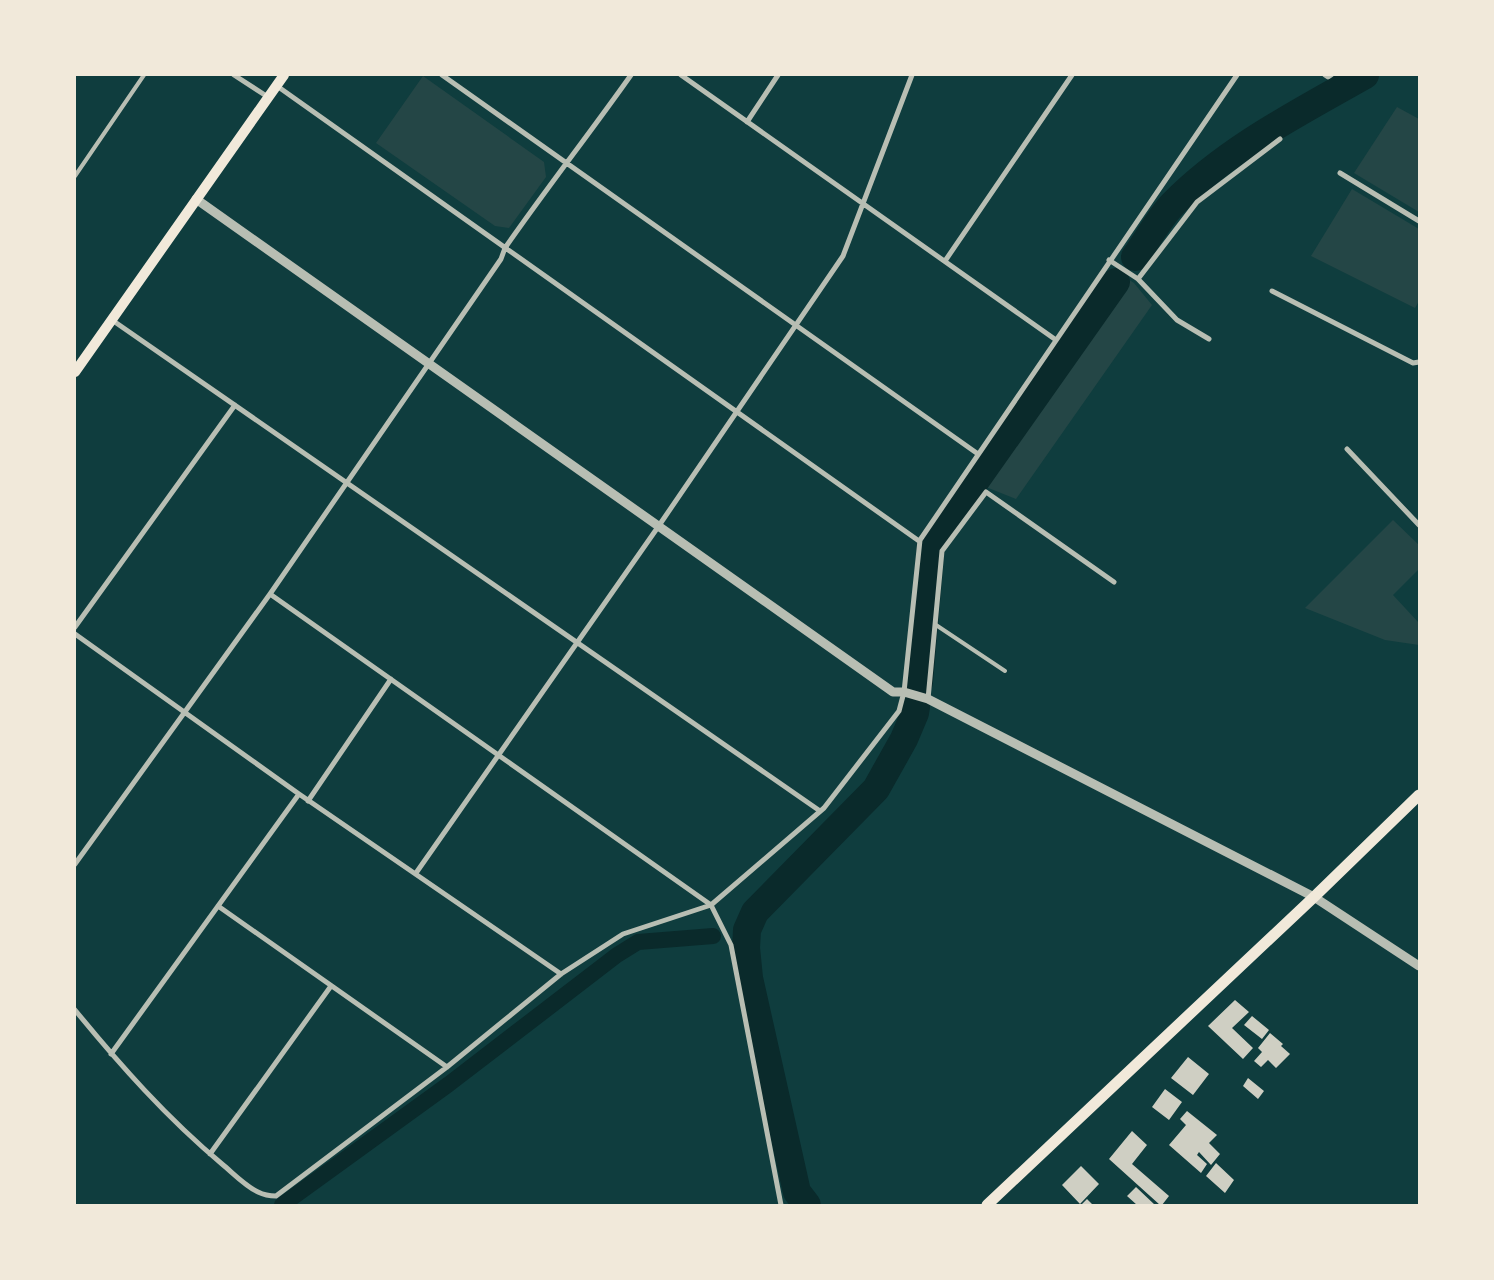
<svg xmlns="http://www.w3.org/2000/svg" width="1494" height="1280" font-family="Montserrat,sans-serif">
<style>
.green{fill:#244646}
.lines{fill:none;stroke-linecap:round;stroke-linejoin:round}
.canal{stroke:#0a2a2b;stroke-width:16}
.river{stroke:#0a2a2b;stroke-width:28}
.building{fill:#cfcfc3}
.service{stroke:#b8beb3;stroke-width:4}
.minor{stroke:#b8beb3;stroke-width:5}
.tertiary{stroke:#b8beb3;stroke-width:9}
.secondary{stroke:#f1e9da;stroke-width:10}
.primary{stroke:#f1e9da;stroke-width:11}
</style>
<rect width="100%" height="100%" fill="#0f3d3e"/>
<path class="green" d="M423 76 544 162 546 177 509 228 495 226 376 143Z
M1397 107 1419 119V212L1354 173Z
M1352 189 1419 229V301L1415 308 1311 256Z
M1112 269 1134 283 1152 305 1016 499 986 487 972 496 960 489Z
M1393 520 1419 545V569L1393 595 1419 623V645L1385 640 1305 608Z"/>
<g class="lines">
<path class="canal" d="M282 1205 449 1084 617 955 638 942 713 936"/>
<path class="river" d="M1135 257C1147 241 1159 218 1173 204 1227 149 1298 113 1365 75
M919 682 931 544 1116 282
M807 1205 797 1192 749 978 746 948 747 930 755 912 876 789 904 739 915 713 916 707"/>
</g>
<path class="building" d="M1235 1000 1249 1012 1232 1028 1253 1048 1243 1059 1208 1026Z
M1252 1016 1269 1030 1262 1039 1244 1025Z
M1270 1033 1283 1044 1281 1046 1290 1054 1276 1068 1268 1060 1261 1067 1254 1061 1262 1052 1258 1048Z
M1188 1057 1209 1074 1193 1095 1171 1078Z
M1248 1078 1264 1091 1258 1099 1243 1086Z
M1165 1089 1182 1102 1169 1120 1152 1107Z
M1187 1111 1217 1135 1209 1143 1220 1154 1211 1165 1199 1152 1197 1155 1207 1164 1201 1173 1169 1145 1186 1125 1180 1119Z
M1132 1131 1147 1145 1132 1164 1169 1196 1162 1205H1160L1109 1159Z
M1216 1163 1234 1180 1225 1193 1206 1176Z
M1081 1166 1099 1184 1080 1204 1062 1185Z
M1136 1187 1155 1205H1137L1127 1196Z
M1087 1199 1093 1205H1081Z"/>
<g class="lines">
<path class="service" d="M75 176 144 75
M936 625 1005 671"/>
<path class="minor" d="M234 75 268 97
M442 75 978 454
M681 75 1056 340
M1325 75 1328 77 1331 75
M277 86 919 541
M747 122 778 75
M1340 173 1419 221
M1109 260 1138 279 1177 320 1209 339
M945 261 1072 75
M1138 279 1197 202 1280 139
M1272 291 1413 363 1419 362
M112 320 820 811
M1347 449 1419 525
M270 594 711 905 731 945 781 1205
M75 627 235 405
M75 634 299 794 561 974
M928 699 942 551 986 492 1114 582
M308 801 391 679
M75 864 270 594 501 259 505 248C546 189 590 133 631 75
M416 873 658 527 843 256 912 75
M218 906 447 1067
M75 1010C120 1065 167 1118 222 1164 233 1173 245 1186 258 1192 264 1195 269 1196 276 1196L447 1067 561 974 623 934 711 905 824 808 899 711 904 692 920 540 1237 75
M111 1054 299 794
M210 1154 331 986"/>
<path class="tertiary" d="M196 199 893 692H904L928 699 1314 897 1419 966"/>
<path class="secondary" d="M75 372 284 75"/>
<path class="primary" d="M987 1205 1314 897 1419 795"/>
</g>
<rect width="1494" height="1280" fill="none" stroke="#f1e9da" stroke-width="152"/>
</svg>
